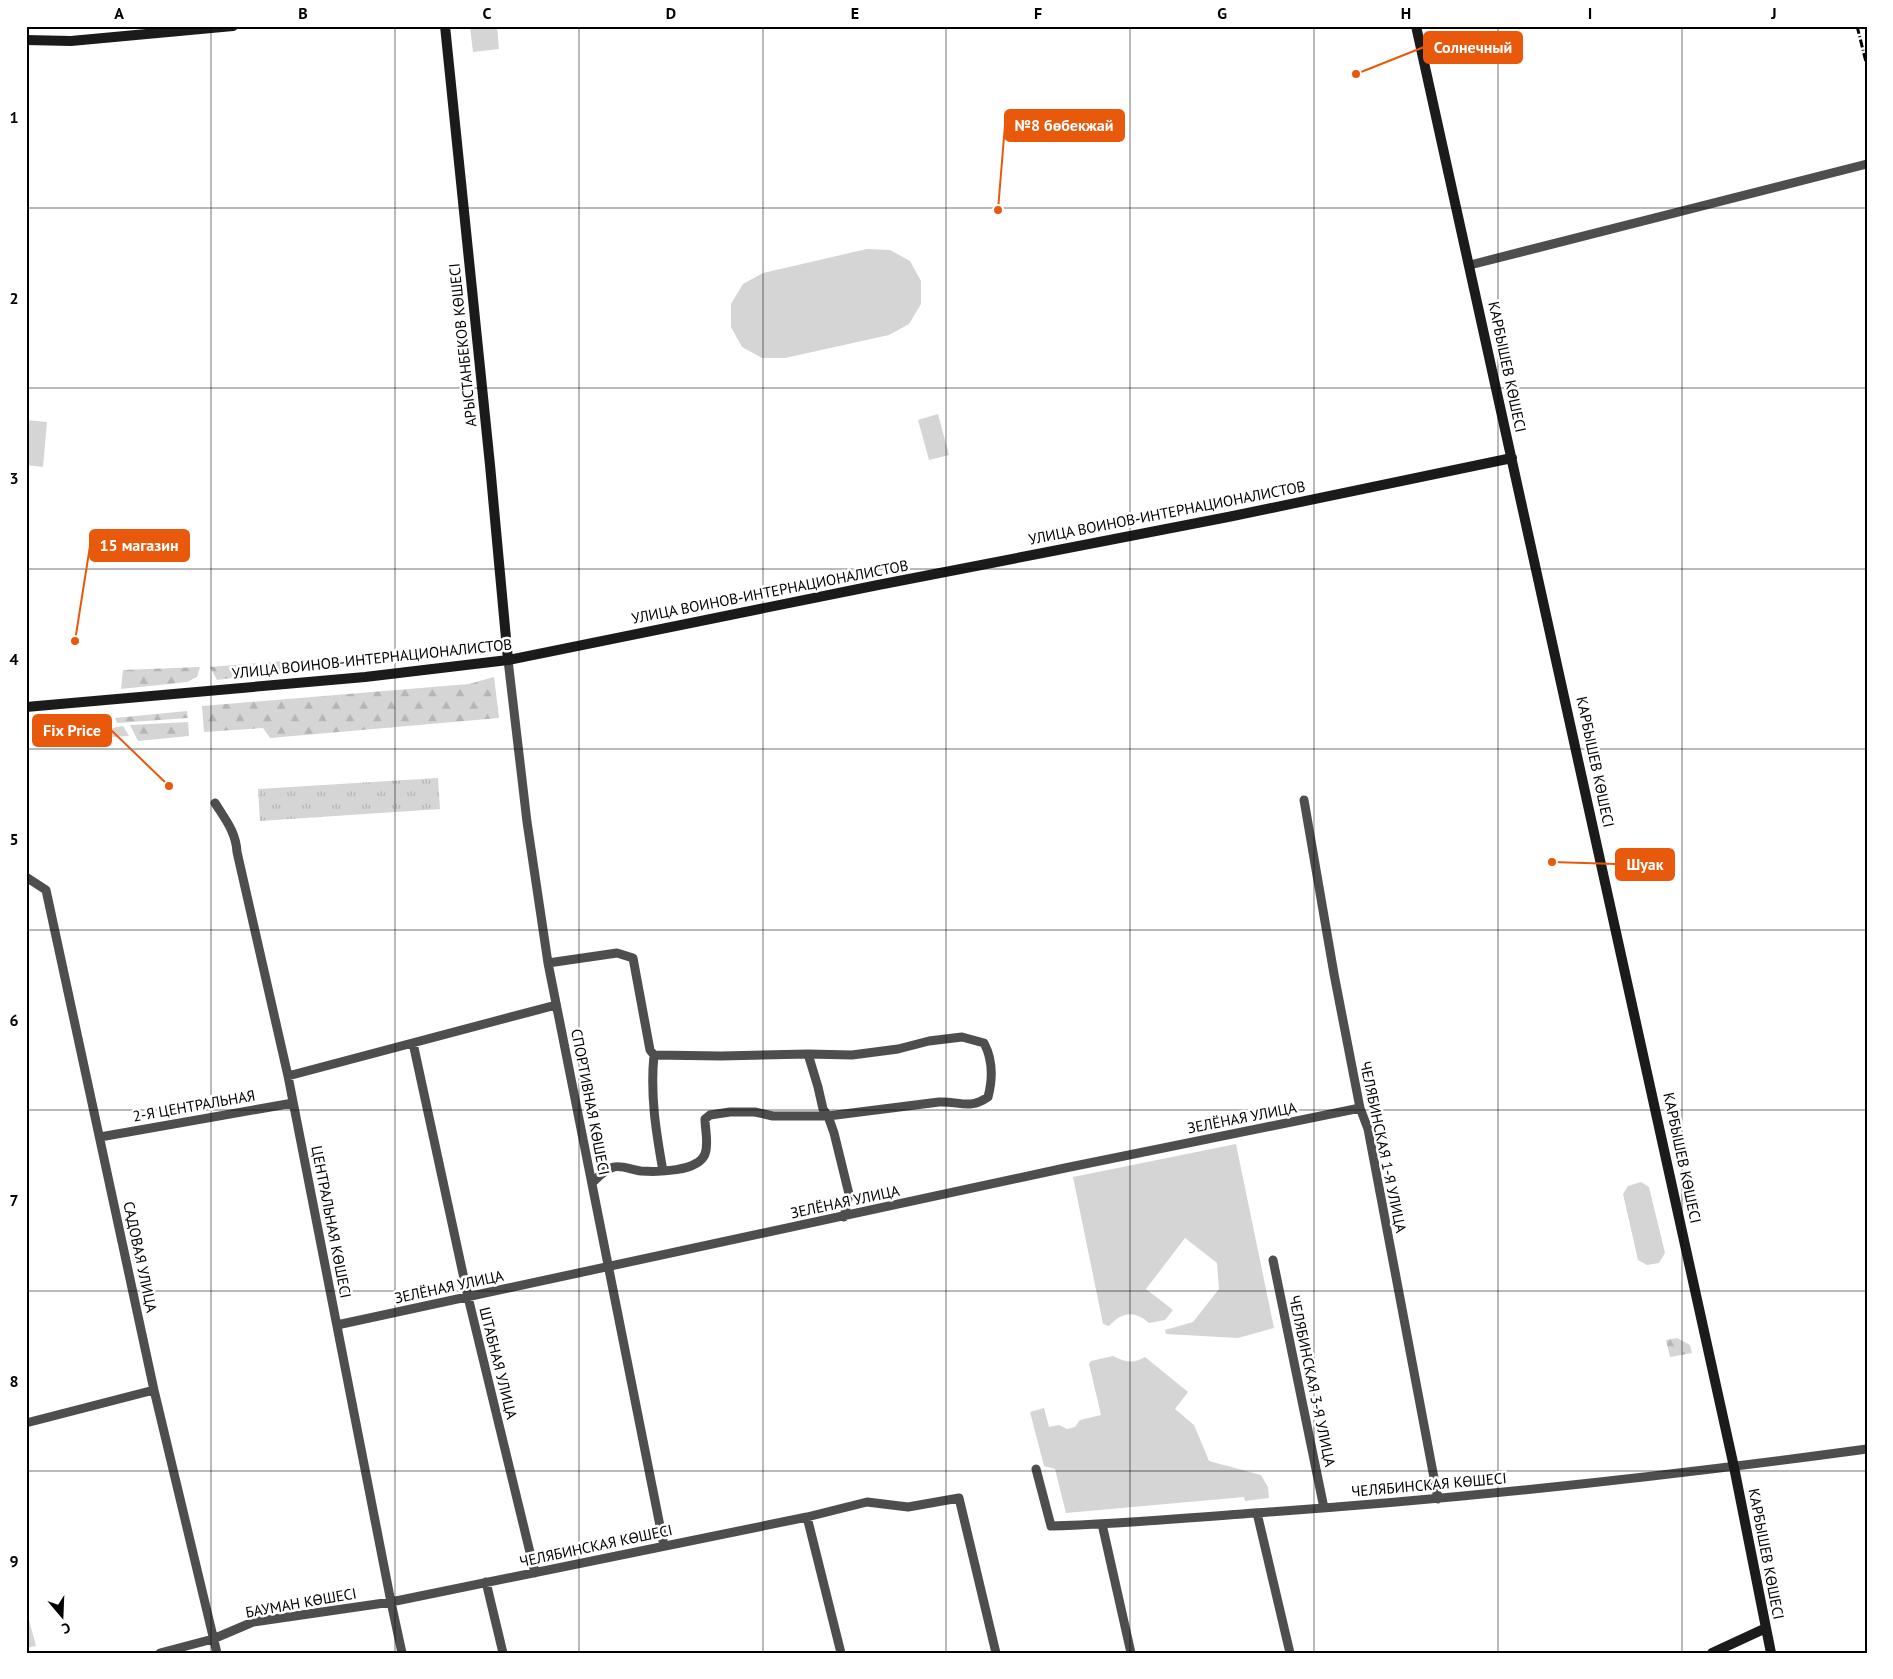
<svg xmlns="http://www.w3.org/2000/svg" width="1893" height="1679" font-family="'PT Sans',sans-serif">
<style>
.grass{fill:#d5d5d5}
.forest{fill:url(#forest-firs)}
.park{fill:url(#park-tufts)}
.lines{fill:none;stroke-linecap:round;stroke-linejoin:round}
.street{stroke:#4e4e4e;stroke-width:9}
.secondary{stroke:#1b1b1b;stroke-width:10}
.rail{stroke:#000;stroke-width:3;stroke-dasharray:8 2.5 1 2.5;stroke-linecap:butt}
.grid{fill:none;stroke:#000;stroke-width:1;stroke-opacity:0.55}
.labels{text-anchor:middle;stroke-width:5;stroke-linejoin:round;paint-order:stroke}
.street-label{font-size:15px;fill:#000;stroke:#fff}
.leader{fill:none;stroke:#e8590c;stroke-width:2}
.callout-dot{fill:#e8590c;stroke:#fff;stroke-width:2}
.callout{fill:#e8590c;stroke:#e8590c;stroke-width:2}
.callout-label{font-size:16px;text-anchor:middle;font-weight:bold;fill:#fff}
.neatline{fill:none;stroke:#000;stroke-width:2}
.grid-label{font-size:16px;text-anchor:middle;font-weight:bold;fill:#000}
</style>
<defs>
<pattern id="forest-firs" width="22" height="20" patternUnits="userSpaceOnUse" patternTransform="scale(1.25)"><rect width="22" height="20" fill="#d5d5d5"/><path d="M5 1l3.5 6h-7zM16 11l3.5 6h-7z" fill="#b5b5b5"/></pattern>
<pattern id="park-tufts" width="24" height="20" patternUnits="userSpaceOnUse" patternTransform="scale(1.25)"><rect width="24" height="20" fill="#d5d5d5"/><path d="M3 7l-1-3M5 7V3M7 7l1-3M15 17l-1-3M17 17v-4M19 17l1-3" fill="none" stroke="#b5b5b5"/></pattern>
</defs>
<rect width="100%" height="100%" fill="#fff"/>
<path class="grass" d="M497 26 499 49 473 52 470 27Z
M867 249 890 250 910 261 921 281V304L909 324 889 335 785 358H762L742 347 731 327V304L743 284 763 273Z
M938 414 949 455 929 460 918 420Z
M26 420 47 422 43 467 26 465Z
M123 726 129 736 81 739 80 734Z
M69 729 74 732V739L37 742 33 739 32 732Z
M1236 1144 1274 1328 1238 1338 1166 1334 1165 1330 1193 1322 1219 1289 1217 1263 1185 1238 1146 1289 1173 1310 1165 1320 1149 1323C1134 1310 1122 1312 1109 1326L1103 1324 1073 1177Z
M1641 1182 1649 1187 1665 1253 1659 1263 1647 1265 1638 1260 1623 1194 1628 1186Z
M1113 1356C1125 1362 1133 1364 1145 1357L1188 1392 1175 1409 1194 1425 1209 1461 1261 1475 1268 1487 1269 1498 1245 1501 1244 1497 1066 1513 1055 1469 1044 1466 1030 1412 1044 1408 1049 1427 1059 1425 1067 1429 1075 1427 1080 1420 1101 1415 1089 1364 1091 1361Z
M26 1609 36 1646 26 1648Z"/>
<path class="forest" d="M283 661 286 671 217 680 210 667Z
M200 667 197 677 187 682 121 689 123 670Z
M494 677 499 718 270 738 263 728 204 732 202 706 469 684Z
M187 711 188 718 117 723 115 718Z
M188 722 189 736 138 741 130 725Z
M1677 1338 1690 1345 1692 1353 1670 1357 1666 1340Z"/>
<path class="park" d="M438 778 440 809 260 821 258 789Z"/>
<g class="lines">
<path class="street" d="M1470 265 1867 164
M508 660 527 822 548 963 664 1546
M1304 800 1334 974 1360 1108 1368 1129 1438 1499
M215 803C225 819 236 832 237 852L288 1076 391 1602 402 1653
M26 877 46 890 154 1390 217 1653
M548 963 617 953 633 958 650 1050 654 1055 721 1056 808 1054 818 1087 823 1109 828 1116 834 1133 849 1194 844 1217
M413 1043 468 1297 535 1573
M654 1055C650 1095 656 1132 663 1171
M288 1076 556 1005
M100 1137 293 1103
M592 1183C598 1177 605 1169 614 1167 622 1165 632 1170 641 1171 657 1172 698 1172 705 1154 709 1143 705 1130 705 1119L710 1115 730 1112H755L773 1116H828L939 1102C960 1101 969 1110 988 1097 993 1078 993 1060 984 1043L962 1037 929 1041 898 1049 852 1055 808 1054
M1273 1260 1324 1508
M337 1325 1065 1168 1360 1108
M26 1423 154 1390
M1036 1469 1051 1526C1124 1524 1196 1517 1269 1512 1469 1498 1668 1476 1867 1449
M1257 1513 1290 1653
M807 1517 841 1653
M1102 1524 1131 1653
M486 1582 503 1653
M160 1653 213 1639 253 1622 391 1602 807 1517 867 1502 908 1507 959 1498 996 1653"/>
<path class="secondary" d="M445 26 490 465 508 660
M1416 26 1734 1467 1771 1653
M26 40 71 41 233 26
M26 707 365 677 508 660 878 585 1228 517 1512 458
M1712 1653 1766 1628"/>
<path class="rail" d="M1857 26 1867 66"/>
</g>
<path class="grid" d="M211 26V1653M395 26V1653M579 26V1653M763 26V1653M946 26V1653M1130 26V1653M1314 26V1653M1498 26V1653M1682 26V1653M26 208H1867M26 388H1867M26 569H1867M26 749H1867M26 930H1867M26 1110H1867M26 1291H1867M26 1471H1867"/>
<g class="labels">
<g class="street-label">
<text transform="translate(463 345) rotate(-96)" y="5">АРЫСТАНБЕКОВ КӨШЕСІ</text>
<text transform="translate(1507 367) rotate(78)" y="5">КАРБЫШЕВ КӨШЕСІ</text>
<text transform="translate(1167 513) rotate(-11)" y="5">УЛИЦА ВОИНОВ-ИНТЕРНАЦИОНАЛИСТОВ</text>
<text transform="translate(770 592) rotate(-11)" y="5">УЛИЦА ВОИНОВ-ИНТЕРНАЦИОНАЛИСТОВ</text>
<text transform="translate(372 659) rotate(-6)" y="5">УЛИЦА ВОИНОВ-ИНТЕРНАЦИОНАЛИСТОВ</text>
<text transform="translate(1595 762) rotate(78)" y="5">КАРБЫШЕВ КӨШЕСІ</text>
<text transform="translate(590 1102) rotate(79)" y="5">СПОРТИВНАЯ КӨШЕСІ</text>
<text transform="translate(194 1106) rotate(-10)" y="5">2-Я ЦЕНТРАЛЬНАЯ</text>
<text transform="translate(1242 1118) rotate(-11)" y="5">ЗЕЛЁНАЯ УЛИЦА</text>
<text transform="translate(1383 1147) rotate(78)" y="5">ЧЕЛЯБИНСКАЯ 1-Я УЛИЦА</text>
<text transform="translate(1682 1158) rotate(78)" y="5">КАРБЫШЕВ КӨШЕСІ</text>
<text transform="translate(845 1202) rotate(-12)" y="5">ЗЕЛЁНАЯ УЛИЦА</text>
<text transform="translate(331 1222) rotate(79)" y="5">ЦЕНТРАЛЬНАЯ КӨШЕСІ</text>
<text transform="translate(140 1257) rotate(78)" y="5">САДОВАЯ УЛИЦА</text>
<text transform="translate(449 1287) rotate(-12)" y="5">ЗЕЛЁНАЯ УЛИЦА</text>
<text transform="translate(498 1363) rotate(76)" y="5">ШТАБНАЯ УЛИЦА</text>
<text transform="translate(1312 1381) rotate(78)" y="5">ЧЕЛЯБИНСКАЯ 3-Я УЛИЦА</text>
<text transform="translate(1429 1485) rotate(-5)" y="5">ЧЕЛЯБИНСКАЯ КӨШЕСІ</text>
<text transform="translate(596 1546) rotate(-12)" y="5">ЧЕЛЯБИНСКАЯ КӨШЕСІ</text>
<text transform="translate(1766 1554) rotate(79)" y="5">КАРБЫШЕВ КӨШЕСІ</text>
<text transform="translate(301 1603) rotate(-10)" y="5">БАУМАН КӨШЕСІ</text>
</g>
</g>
<path class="leader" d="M1356 74L1424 47M998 210L1005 125M75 641L90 546M169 786L111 730M1552 862L1616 864"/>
<g class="callout-dot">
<circle cx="1356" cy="74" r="5"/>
<circle cx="998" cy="210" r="5"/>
<circle cx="75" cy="641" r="5"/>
<circle cx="169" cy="786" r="5"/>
<circle cx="1552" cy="862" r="5"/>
</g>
<g class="callout">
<rect x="1424" y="32" width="98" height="31" rx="5"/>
<rect x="1005" y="110" width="119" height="31" rx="5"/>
<rect x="90" y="530" width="99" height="31" rx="5"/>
<rect x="33" y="715" width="78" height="31" rx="5"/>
<rect x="1616" y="849" width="58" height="31" rx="5"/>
</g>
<g class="callout-label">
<text x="1473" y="53">Солнечный</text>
<text x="1064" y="131">№8 бөбекжай</text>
<text x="139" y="551">15 магазин</text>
<text x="72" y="736">Fix Price</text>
<text x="1645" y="870">Шуак</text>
</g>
<rect width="1893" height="1679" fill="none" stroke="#ffffff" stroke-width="55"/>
<g transform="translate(62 1616) rotate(161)" stroke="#ffffff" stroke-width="4" paint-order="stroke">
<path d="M0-4L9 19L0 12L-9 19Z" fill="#000000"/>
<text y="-8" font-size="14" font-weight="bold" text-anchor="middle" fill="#000000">С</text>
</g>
<rect x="28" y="28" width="1838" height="1624" class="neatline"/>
<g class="grid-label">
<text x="119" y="19">A</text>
<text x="303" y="19">B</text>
<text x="487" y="19">C</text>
<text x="671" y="19">D</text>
<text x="855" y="19">E</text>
<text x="1038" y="19">F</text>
<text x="1222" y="19">G</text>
<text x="1406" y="19">H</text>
<text x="1590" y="19">I</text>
<text x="1774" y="19">J</text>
<text x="14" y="123">1</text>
<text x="14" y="304">2</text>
<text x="14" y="484">3</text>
<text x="14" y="665">4</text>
<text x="14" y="845">5</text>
<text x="14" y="1026">6</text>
<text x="14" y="1206">7</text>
<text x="14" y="1387">8</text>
<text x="14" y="1567">9</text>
</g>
</svg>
